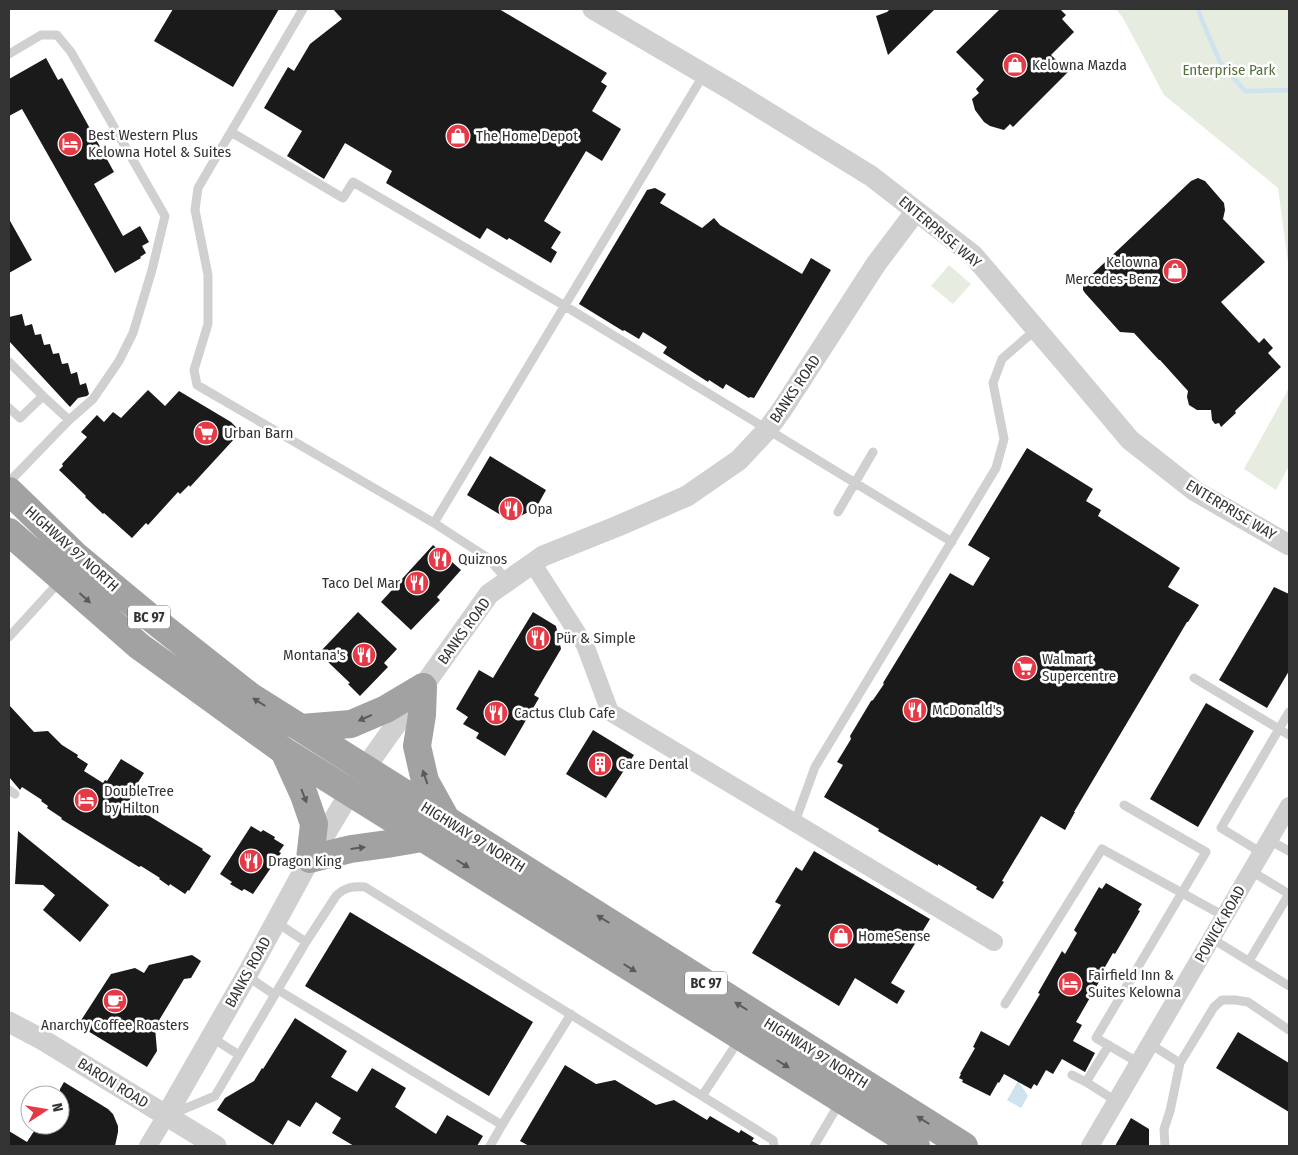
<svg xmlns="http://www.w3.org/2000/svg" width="1298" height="1155" font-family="'Fira Sans Condensed',sans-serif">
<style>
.green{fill:#e6ecdf}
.water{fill:#cfe2ee}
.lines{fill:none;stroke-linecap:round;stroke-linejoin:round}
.stream{stroke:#cfe2ee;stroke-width:4.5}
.building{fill:#1a1a1a}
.service{stroke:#d0d0d0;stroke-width:9}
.minor{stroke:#d0d0d0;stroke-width:18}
.tertiary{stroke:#d0d0d0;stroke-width:21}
.trunk{stroke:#a2a2a2;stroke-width:28}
.oneway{fill:#5a5a5a}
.labels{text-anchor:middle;stroke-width:5;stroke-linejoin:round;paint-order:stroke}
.shield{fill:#fff;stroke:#707070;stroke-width:1}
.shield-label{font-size:14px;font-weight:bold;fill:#333}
.poi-label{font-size:15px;fill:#333;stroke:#fff;text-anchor:start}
.park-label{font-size:15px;fill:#56703f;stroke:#fff}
.street-label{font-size:15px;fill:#333;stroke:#fff}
</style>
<rect width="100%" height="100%" fill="#fff"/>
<path class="green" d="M1116 9H1289V271L1278 188 1164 95 1123 18Z
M949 265 971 284 953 304 931 286Z
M1289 388V466L1276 490 1244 469Z"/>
<path class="water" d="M1018 1081 1028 1096 1021 1108 1007 1100Z"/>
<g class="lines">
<path class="stream" d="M1198 9 1203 23 1220 62 1245 91 1289 90"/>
</g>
<path class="building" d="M173 9H279L233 87 154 41Z
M333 9H499L607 73 601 82 607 86 592 111 621 129 602 161 586 151 544 221 561 232 551 248 557 252 551 263 509 238 507 240 487 228 480 239 386 183 392 171 345 143 324 179 287 156 302 131 264 108 288 67 294 71 310 44 342 19Z
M890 9H935L888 55 876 16 887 12Z
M1000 9H1060L1066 15 1062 19 1074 32 1051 55 1068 72 1013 127 1010 124 1004 130 990 126 984 122 975 110 972 99 979 93 976 89 984 80 956 52Z
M46 58 58 80 62 78 114 172 94 184 123 236 140 226 149 242 142 246 146 253 140 257 141 258 115 273 22 109 9 116V79Z
M1198 178 1205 181 1224 203 1225 210 1223 219 1265 262 1221 302 1259 343 1264 338 1273 348 1268 353 1281 367 1235 411 1236 413 1221 427 1219 423 1215 424 1212 420 1211 410H1197L1189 405 1187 397 1188 391 1160 360H1159L1134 333 1120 332 1085 293 1083 290V283L1085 281 1191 181Z
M655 188 666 194 660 203 702 228 714 218 720 225 802 274 811 258 831 270 754 398 750 397 749 398 726 384 723 389 709 380 708 382 663 353 667 347 643 332 639 339 624 330 623 331 579 304 647 190Z
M9 219 32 260 9 273Z
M22 314 25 326 32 324 35 335 41 334 44 345 50 344 53 354 59 353 62 364 68 363 71 374 77 372 80 385 86 383 89 394 87 396 78 398 70 407 9 341V317Z
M148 390 165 406 179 391 231 422 240 431 235 436 236 437 190 487 189 485 180 494 178 492 148 525 146 523 132 538 104 513 103 514 85 497 86 496 59 470 63 466 62 464 87 437 81 432 97 415 104 422 113 412 121 418Z
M1027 448 1093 489 1086 501 1101 510 1098 516 1180 568 1168 587 1199 605 1188 622H1187L1074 812H1075L1065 830 1041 816 1002 881 1004 882 993 899 976 889 977 887 938 864V866L878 831 879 829 824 797 843 765 837 762 851 739 850 736 871 701 873 700 884 684 883 683 950 573 973 586 990 558 968 545Z
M490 456 546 490 536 508 511 521 467 495Z
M433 545 461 570 437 597 440 600 411 630 381 602Z
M1274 587 1289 594V671L1267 708 1219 680Z
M358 612 397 649 384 663 388 667 360 696 348 684 350 683 328 662 329 660 320 652Z
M533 612 556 626 561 649 534 695 539 698 505 756 476 738 479 733 463 724 468 717 456 709 479 670 493 678Z
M1206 703 1254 731 1198 827 1150 799Z
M9 705 34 732 48 731 62 745 78 755 77 757 88 764 84 771 103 783 105 780 107 781 121 759 144 773 130 795 132 796 128 803 203 849 202 850 211 856 189 891 188 890 185 894 170 884 169 886 159 879 160 878 141 866 139 867 61 819 62 818 47 808 48 806 41 801 42 800 22 787 20 790 9 777Z
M593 730 634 755 606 798 566 774Z
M251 826 261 832 263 830 275 837 274 839 284 845 279 852 281 853 253 894 244 889 242 891 230 884 232 882 220 874Z
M18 831 109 905 80 942 43 910 55 895 43 885 15 884Z
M814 851 930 919 891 983 905 991 897 1004 855 978 839 1006 752 953 781 905 775 902 796 867 802 871Z
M1106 883 1142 904 1138 910 1140 911 1115 954 1113 953 1101 974 1103 975 1076 1022 1082 1025 1073 1041 1095 1053 1085 1072 1062 1059 1053 1074 1046 1070 1037 1086 1034 1084 1031 1089 1004 1074 999 1083 998 1082 990 1096 962 1082 963 1080 959 1078 961 1074H960L975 1048 973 1047 981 1031 1009 1046 1040 994 1038 993 1062 951 1065 954 1077 933 1074 930 1099 887 1102 889Z
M350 912 533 1022 489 1096 305 986Z
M192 955 201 961 191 978 184 979 155 1027 157 1051 147 1067 78 1025 111 974 135 968 144 973 149 965Z
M295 1018 347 1051 331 1077 357 1092 372 1068 406 1088 395 1107 436 1134 447 1115 483 1136 477 1146H354L332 1133 341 1118 316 1102 300 1127 288 1120 273 1145 217 1110 225 1098 254 1081 262 1068 263 1069Z
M1238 1032 1289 1063V1112L1216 1068Z
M565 1065 596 1084 615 1080 656 1105 674 1100 707 1120 710 1116 739 1133 741 1130 754 1138 752 1141 761 1146H529L520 1141Z
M64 1082 108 1109 113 1114 118 1126V1132L115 1146H9V1131L27 1142 38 1125H60V1089Z
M1131 1118 1149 1129V1146H1115Z"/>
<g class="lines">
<path class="service" d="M303 9 198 188 195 210 208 275V324L194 370 197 385 434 523 704 74
M9 54 41 35H57L71 52 165 216 152 270 133 333 119 361 93 399 69 420 43 396 20 418 9 408
M231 132 343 198 353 182 565 306 952 542
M9 362 43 396
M9 482 69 420
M838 512 873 452
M434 523 488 558 508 581
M9 637 61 580
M1194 678 1289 735
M9 790 15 794
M1124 805 1206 852 1096 1038 1139 1063
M795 822 815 767 996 468 1004 439 993 383 1002 359 1026 338 1037 330
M1269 840 1289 851
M1262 853 1221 828 1289 712
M1211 938 1289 986
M306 942 336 896C345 887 353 886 365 887L773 1140 774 1146
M1249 961 1289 894 1251 871
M247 976 275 995
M278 990 502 1125 490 1146
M1005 1004 1102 849 1224 916
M211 1037 239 1055
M1150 1044 1180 1063
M1109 1045 1086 1082 1116 1101
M1072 1075 1086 1082
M702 1096 739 1040
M172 1114 215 1096 306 942 276 922
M502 1125 571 1014
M814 1146 840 1102
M1165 1146 1164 1129 1170 1111 1180 1063 1214 1007 1222 1000H1235L1248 1002 1289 1030"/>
<path class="minor" d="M533 564 585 645 610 712 994 942
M148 1146 166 1116
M1090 1146 1289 806"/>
<path class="tertiary" d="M593 9 733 91 871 176 973 255 1071 370 1130 440 1195 491 1289 545
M9 1022 43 1040 216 1146
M166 1116 249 971 310 859 365 768 489 594 543 556 618 526 687 496 739 460 767 430 781 411 876 264 916 211"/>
<path class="trunk" d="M9 491 76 556 146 614 250 696 964 1146
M9 532 139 646 284 751 916 1146
M423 687 422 715 417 746 425 781 445 817
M301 728 351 724 386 709 423 687
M284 751 304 795 314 824 310 859 351 849 387 844 422 838"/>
</g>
<defs><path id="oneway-solid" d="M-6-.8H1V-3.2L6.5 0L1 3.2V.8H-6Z" transform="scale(1.25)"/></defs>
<g class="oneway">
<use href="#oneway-solid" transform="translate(85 598) rotate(42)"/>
<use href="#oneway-solid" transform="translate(259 702) rotate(-148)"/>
<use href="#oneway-solid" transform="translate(365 718) rotate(156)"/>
<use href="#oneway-solid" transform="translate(425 777) rotate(-109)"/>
<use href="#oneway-solid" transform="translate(304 796) rotate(69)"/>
<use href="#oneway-solid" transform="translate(358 848) rotate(-7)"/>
<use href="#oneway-solid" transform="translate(463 864) rotate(32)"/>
<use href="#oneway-solid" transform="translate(603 919) rotate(-148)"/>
<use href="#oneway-solid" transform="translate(630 968) rotate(32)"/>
<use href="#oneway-solid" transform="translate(741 1006) rotate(-148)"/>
<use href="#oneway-solid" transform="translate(783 1064) rotate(32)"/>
<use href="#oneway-solid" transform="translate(923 1120) rotate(-148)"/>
</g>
<defs>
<g id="shop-disc" transform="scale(1.25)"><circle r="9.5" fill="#e63946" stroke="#fff"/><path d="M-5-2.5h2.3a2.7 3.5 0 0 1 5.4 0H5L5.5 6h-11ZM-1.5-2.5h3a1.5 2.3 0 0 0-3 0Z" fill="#fff"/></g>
<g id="hotel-disc" transform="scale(1.25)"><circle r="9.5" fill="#e63946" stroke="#fff"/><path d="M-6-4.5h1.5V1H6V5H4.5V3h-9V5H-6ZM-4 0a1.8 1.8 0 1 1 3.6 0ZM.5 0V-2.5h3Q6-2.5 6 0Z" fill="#fff"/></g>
<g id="supermarket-disc" transform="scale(1.25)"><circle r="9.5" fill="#e63946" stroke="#fff"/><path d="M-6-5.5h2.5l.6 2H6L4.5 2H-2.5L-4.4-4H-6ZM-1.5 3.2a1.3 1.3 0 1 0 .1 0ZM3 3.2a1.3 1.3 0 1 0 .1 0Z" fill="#fff"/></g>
<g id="restaurant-disc" transform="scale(1.25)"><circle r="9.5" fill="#e63946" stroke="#fff"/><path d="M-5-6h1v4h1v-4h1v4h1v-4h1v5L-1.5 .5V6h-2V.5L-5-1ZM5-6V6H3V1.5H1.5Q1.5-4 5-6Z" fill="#fff"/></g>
<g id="building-disc" transform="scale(1.25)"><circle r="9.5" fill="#e63946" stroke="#fff"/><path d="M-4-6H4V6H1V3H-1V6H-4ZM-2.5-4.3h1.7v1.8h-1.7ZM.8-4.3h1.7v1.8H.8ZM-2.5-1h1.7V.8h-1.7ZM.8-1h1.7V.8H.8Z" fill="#fff"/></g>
<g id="cafe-disc" transform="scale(1.25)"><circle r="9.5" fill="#e63946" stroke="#fff"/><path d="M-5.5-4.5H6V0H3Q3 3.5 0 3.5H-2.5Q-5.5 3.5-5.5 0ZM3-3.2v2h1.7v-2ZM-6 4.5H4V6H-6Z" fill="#fff"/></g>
</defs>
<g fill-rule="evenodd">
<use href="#shop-disc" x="1015" y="65"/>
<use href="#shop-disc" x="458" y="136"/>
<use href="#hotel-disc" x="70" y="144"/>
<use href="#shop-disc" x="1175" y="271"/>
<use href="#supermarket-disc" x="206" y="433"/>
<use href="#restaurant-disc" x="511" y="509"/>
<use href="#restaurant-disc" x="440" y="559"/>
<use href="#restaurant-disc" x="417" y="583"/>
<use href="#restaurant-disc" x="538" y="638"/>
<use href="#restaurant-disc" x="364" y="655"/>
<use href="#supermarket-disc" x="1025" y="668"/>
<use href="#restaurant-disc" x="915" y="710"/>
<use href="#restaurant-disc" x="496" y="713"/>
<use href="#building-disc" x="600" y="764"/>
<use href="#hotel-disc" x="86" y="800"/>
<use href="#restaurant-disc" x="251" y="861"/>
<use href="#shop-disc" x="841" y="936"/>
<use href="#hotel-disc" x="1070" y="984"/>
<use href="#cafe-disc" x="115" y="1001"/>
</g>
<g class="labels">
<g class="shield">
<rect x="128" y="605.5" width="42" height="23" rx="4"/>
<rect x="685" y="971.5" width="42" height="23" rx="4"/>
</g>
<g class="shield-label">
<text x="149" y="622">BC 97</text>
<text x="706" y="988">BC 97</text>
</g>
<g class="poi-label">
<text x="1032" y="70">Kelowna Mazda</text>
<text x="88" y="140">Best Western Plus<tspan x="88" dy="17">Kelowna Hotel &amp; Suites</tspan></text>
<text x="476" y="141">The Home Depot</text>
<text x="1158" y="267" text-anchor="end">Kelowna<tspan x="1158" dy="17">Mercedes-Benz</tspan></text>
<text x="224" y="438">Urban Barn</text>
<text x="528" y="514">Opa</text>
<text x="458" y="564">Quiznos</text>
<text x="400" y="588" text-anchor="end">Taco Del Mar</text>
<text x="556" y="643">Pür &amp; Simple</text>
<text x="346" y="660" text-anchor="end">Montana's</text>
<text x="1042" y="664">Walmart<tspan x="1042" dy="17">Supercentre</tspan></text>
<text x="932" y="715">McDonald's</text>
<text x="514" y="718">Cactus Club Cafe</text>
<text x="618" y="769">Care Dental</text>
<text x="104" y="796">DoubleTree<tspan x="104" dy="17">by Hilton</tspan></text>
<text x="268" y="866">Dragon King</text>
<text x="858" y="941">HomeSense</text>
<text x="1088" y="980">Fairfield Inn &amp;<tspan x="1088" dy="17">Suites Kelowna</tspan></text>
<text x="115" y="1030" text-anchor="middle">Anarchy Coffee Roasters</text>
</g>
<g class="park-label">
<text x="1229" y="75">Enterprise Park</text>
</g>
<g class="street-label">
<text transform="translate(940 232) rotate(40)" y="5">ENTERPRISE WAY</text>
<text transform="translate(795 389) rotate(-56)" y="5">BANKS ROAD</text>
<text transform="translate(1231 510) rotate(31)" y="5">ENTERPRISE WAY</text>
<text transform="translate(72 549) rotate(42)" y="5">HIGHWAY 97 NORTH</text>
<text transform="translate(464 631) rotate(-54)" y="5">BANKS ROAD</text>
<text transform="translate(473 837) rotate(32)" y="5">HIGHWAY 97 NORTH</text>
<text transform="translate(1220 924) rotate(-60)" y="5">POWICK ROAD</text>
<text transform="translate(248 972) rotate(-61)" y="5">BANKS ROAD</text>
<text transform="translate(816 1053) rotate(32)" y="5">HIGHWAY 97 NORTH</text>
<text transform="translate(113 1083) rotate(32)" y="5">BARON ROAD</text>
</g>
</g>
<rect width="1298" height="1155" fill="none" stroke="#333333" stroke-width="20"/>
<g transform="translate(45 1110) rotate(78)"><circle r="24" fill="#ffffff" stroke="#adadad"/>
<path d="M0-4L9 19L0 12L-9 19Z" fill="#e63946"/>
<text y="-8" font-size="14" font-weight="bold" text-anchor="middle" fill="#333333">N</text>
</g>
</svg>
